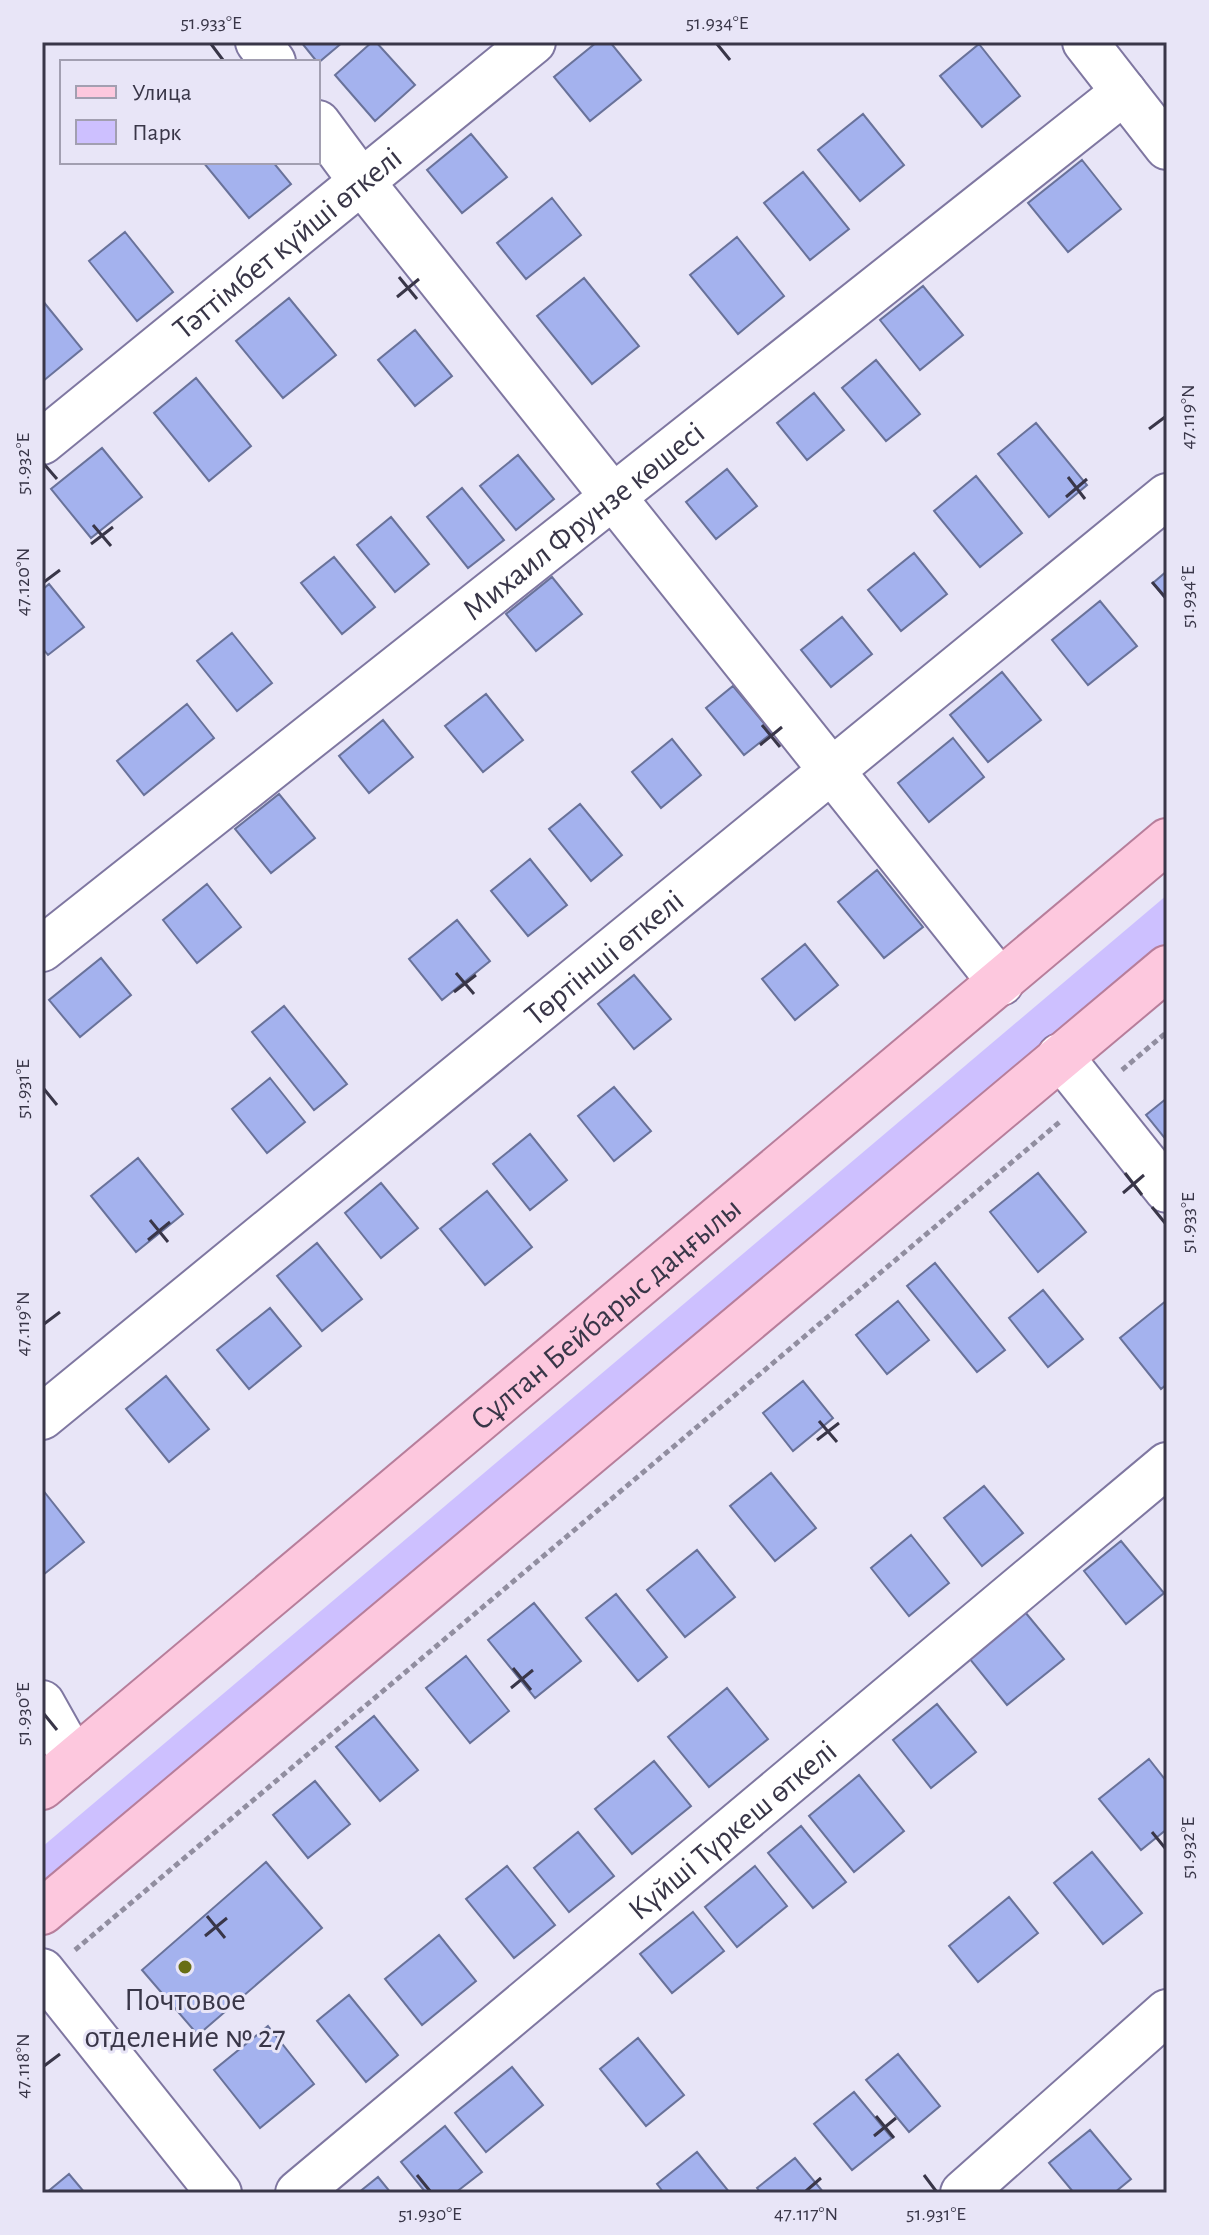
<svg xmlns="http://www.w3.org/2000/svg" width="1209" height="2235" font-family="'Alegreya Sans',sans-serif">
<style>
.green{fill:#cdc0ff}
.building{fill:#a4b2ee;stroke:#69729a;stroke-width:2}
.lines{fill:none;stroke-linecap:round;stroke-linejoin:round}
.minor-casing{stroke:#7f77a1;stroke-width:48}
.major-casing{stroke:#b77e9b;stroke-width:48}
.path{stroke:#918ea0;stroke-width:5;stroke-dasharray:6 4;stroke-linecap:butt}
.minor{stroke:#fff;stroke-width:44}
.major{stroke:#fdc8de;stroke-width:44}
.ticks{fill:none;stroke:#393648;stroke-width:3}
.poi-dot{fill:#686e14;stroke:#e8e5f7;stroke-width:3}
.labels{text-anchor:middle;stroke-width:6;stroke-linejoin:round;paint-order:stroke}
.street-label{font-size:32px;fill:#393648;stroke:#e8e5f7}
.poi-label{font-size:32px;fill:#393648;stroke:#e8e5f7}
.neatline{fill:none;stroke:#393648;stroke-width:3}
.ticks-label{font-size:20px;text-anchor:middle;fill:#393648}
</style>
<rect width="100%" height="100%" fill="#e8e5f7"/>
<path class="green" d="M1167 895V941L42 1892V1847Z"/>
<path class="building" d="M301 42H343L318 63Z
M372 42H376L415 85 375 121 335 75Z
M597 42H610L641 80 590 121 554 77Z
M979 44 1020 96 982 127 940 76Z
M863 114 904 165 860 201 818 150Z
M471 134 507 177 462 213 427 170Z
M1082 160 1121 209 1068 252 1028 203Z
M203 162H273L291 184 249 218Z
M803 172 849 229 810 260 764 203Z
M552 198 581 235 526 279 497 243Z
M125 232 173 292 137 321 89 261Z
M737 237 784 296 738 334 690 275Z
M584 278 639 346 592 384 537 316Z
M923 286 963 335 920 370 880 320Z
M289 298 336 355 283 398 236 341Z
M42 300 82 349 42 382Z
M415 330 452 376 415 406 378 360Z
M876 360 920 414 886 441 842 388Z
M196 378 251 446 209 481 154 413Z
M814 393 844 430 807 460 777 423Z
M1036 423 1087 485 1049 517 998 454Z
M102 448 142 497 91 538 51 489Z
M518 455 554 499 516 530 480 486Z
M727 469 757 506 716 539 686 502Z
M976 476 1022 533 980 567 934 511Z
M462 488 504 540 468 568 427 517Z
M391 517 429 564 395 592 357 545Z
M914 553 947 594 901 631 868 590Z
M334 557 375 607 342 634 301 583Z
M1167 571V601L1153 583Z
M552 577 582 614 536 651 506 614Z
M49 584 84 627 48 655 42 648V590Z
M1100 601 1137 646 1088 685 1052 640Z
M842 617 872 654 831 687 801 650Z
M232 633 272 683 237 711 197 661Z
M1002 672 1041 720 988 762 950 715Z
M733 686 772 733 744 755 706 708Z
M486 694 523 740 483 772 445 726Z
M187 704 214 738 144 795 117 761Z
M383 720 413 757 369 793 339 756Z
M953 738 984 777 929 822 898 783Z
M672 739 701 775 661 808 632 772Z
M279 794 315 838 271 873 235 829Z
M580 804 622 855 591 881 549 829Z
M530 859 567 905 528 936 491 891Z
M877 870 923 927 884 958 838 902Z
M207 884 241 927 197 963 163 920Z
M457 920 490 961 442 1000 409 959Z
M805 944 838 985 795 1020 762 979Z
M101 958 131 995 80 1037 49 1000Z
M634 975 671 1019 634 1049 598 1004Z
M284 1006 347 1084 314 1110 252 1032Z
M270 1078 305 1122 267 1153 232 1109Z
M614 1087 651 1131 614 1161 578 1116Z
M1167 1098V1141L1146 1115Z
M530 1134 567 1180 530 1210 493 1164Z
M138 1158 183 1214 136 1252 91 1196Z
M1038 1173 1086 1232 1038 1272 990 1212Z
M381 1183 418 1228 381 1258 345 1213Z
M487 1191 532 1247 485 1285 440 1229Z
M317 1243 362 1299 322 1331 277 1276Z
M935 1263 1005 1350 977 1372 907 1286Z
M1043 1290 1083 1339 1048 1367 1009 1318Z
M1167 1300V1384L1161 1389 1120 1338Z
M898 1301 929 1340 887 1374 856 1335Z
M270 1308 301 1346 249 1389 217 1350Z
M166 1376 209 1429 169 1462 126 1409Z
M803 1381 833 1418 793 1451 763 1413Z
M771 1473 816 1528 775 1561 730 1506Z
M984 1486 1023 1533 982 1566 944 1518Z
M42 1489 84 1542 43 1575 42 1573Z
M911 1535 949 1583 909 1616 871 1568Z
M1121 1541 1164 1593 1126 1624 1084 1571Z
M697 1550 735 1597 685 1637 647 1590Z
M616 1594 667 1657 638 1681 586 1618Z
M534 1603 581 1661 535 1698 488 1640Z
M1025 1612 1064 1659 1007 1705 969 1658Z
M466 1656 509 1711 470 1743 426 1688Z
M727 1688 768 1739 709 1787 668 1737Z
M937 1704 976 1752 931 1788 893 1740Z
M374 1716 418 1770 380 1801 336 1747Z
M1149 1759 1167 1782V1829L1141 1850 1099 1799Z
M654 1761 691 1806 632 1854 595 1809Z
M859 1775 904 1831 854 1872 809 1816Z
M315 1781 350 1824 308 1858 273 1815Z
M801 1826 846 1882 813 1908 768 1853Z
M578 1832 614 1876 569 1912 534 1868Z
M1092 1852 1142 1913 1103 1944 1054 1883Z
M266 1862 322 1928 198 2035 142 1970Z
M507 1866 555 1925 514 1958 466 1899Z
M755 1866 787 1906 737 1947 705 1907Z
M1009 1897 1038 1933 978 1982 949 1946Z
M693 1912 724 1951 672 1993 640 1954Z
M439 1935 476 1981 422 2025 385 1979Z
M349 1995 398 2055 366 2082 317 2021Z
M268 2026 314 2084 260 2128 214 2070Z
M638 2038 684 2095 646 2126 600 2069Z
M898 2054 940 2106 909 2132 866 2080Z
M512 2067 543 2105 486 2152 455 2113Z
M854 2092 892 2138 852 2170 814 2124Z
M445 2126 482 2172 455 2193H426L401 2162Z
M1090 2130 1131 2179 1114 2193H1074L1049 2163Z
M697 2152 730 2193H664L657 2184Z
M795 2158 824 2193H761L757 2188Z
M69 2174 85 2193H46Z
M378 2177 391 2193H358Z"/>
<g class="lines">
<g class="minor-casing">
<g id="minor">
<path d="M258 42 273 62"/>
<path d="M1085 42 1167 147"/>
<path d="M318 123 361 181 1001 983"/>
<path id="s1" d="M42 442 533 42"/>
<path id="s2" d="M42 949 1124 92"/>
<path d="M1060 1056 1167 1190"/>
<path id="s3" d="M42 1417 1167 496"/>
<path d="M42 1703 74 1760"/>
<path d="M42 1971 219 2193"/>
<path id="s4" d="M298 2193 1167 1465"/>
<path d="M963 2193 1167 2012"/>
</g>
</g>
<g class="major-casing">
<g id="major">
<path id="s5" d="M42 1787 1167 841"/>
<path d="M42 1912 1167 968"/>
</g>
</g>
<path class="path" d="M1122 1070 1167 1032
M75 1950 1062 1120"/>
<use href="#minor" class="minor"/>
<use href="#major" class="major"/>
</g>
<path class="ticks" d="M211 44 223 60M717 44 730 60M399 277 417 299M397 297 419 279M1149 429 1165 417M44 464 57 479M1068 477 1085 499M1066 497 1087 479M93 525 111 546M91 544 113 527M44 582 60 570M1152 582 1165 597M762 725 780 747M760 745 782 727M456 973 474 994M454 992 476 975M44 1089 57 1105M1125 1173 1142 1195M1123 1193 1144 1175M1152 1207 1165 1223M150 1220 168 1242M148 1240 170 1222M44 1324 60 1312M819 1421 837 1442M817 1440 839 1423M513 1668 531 1690M511 1688 533 1670M44 1714 57 1730M1152 1832 1165 1848M207 1916 225 1938M205 1936 227 1918M44 2066 60 2054M876 2116 894 2138M874 2136 896 2118M417 2175 430 2191M924 2175 936 2191M806 2191 821 2178"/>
<circle class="poi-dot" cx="185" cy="1967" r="8"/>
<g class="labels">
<g class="street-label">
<text dy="11" stroke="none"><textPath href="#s1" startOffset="316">Тәттімбет күйші өткелі</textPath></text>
<text dy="11" stroke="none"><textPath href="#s2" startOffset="690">Михаил Фрунзе көшесі</textPath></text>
<text dy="11" stroke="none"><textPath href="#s3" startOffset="726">Төртінші өткелі</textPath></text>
<text dy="11" stroke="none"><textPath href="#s5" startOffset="736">Сұлтан Бейбарыс даңғылы</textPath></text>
<text dy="11" stroke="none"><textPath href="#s4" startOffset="566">Күйші Түркеш өткелі</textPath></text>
</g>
<g class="poi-label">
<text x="185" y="2010">Почтовое<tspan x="185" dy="37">отделение № 27</tspan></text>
</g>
</g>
<rect width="1209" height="2235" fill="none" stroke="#e8e5f7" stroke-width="88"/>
<rect x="60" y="60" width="260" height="104" fill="#e8e5f7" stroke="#a29fb1" stroke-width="2"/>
<rect x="76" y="86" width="40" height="12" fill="#fdc8de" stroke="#a29fb1" stroke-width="2"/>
<text x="132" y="100" font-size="24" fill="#393648">Улица</text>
<rect x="76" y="120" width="40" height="24" fill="#cdc0ff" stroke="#a29fb1" stroke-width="2"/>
<text x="132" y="140" font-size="24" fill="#393648">Парк</text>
<rect x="44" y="44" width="1121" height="2147" class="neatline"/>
<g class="ticks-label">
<text x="211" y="29">51.933°E</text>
<text x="717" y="29">51.934°E</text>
<text transform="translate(1187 417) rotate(-90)" y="7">47.119°N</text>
<text transform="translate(22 464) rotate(-90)" y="7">51.932°E</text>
<text transform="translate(22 582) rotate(-90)" y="7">47.120°N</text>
<text transform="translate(1187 597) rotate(-90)" y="7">51.934°E</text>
<text transform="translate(22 1089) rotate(-90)" y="7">51.931°E</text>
<text transform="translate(1187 1223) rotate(-90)" y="7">51.933°E</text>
<text transform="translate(22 1324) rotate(-90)" y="7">47.119°N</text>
<text transform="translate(22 1714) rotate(-90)" y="7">51.930°E</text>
<text transform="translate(1187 1848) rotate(-90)" y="7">51.932°E</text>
<text transform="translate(22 2066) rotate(-90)" y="7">47.118°N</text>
<text x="430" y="2220">51.930°E</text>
<text x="806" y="2220">47.117°N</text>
<text x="936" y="2220">51.931°E</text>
</g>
</svg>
